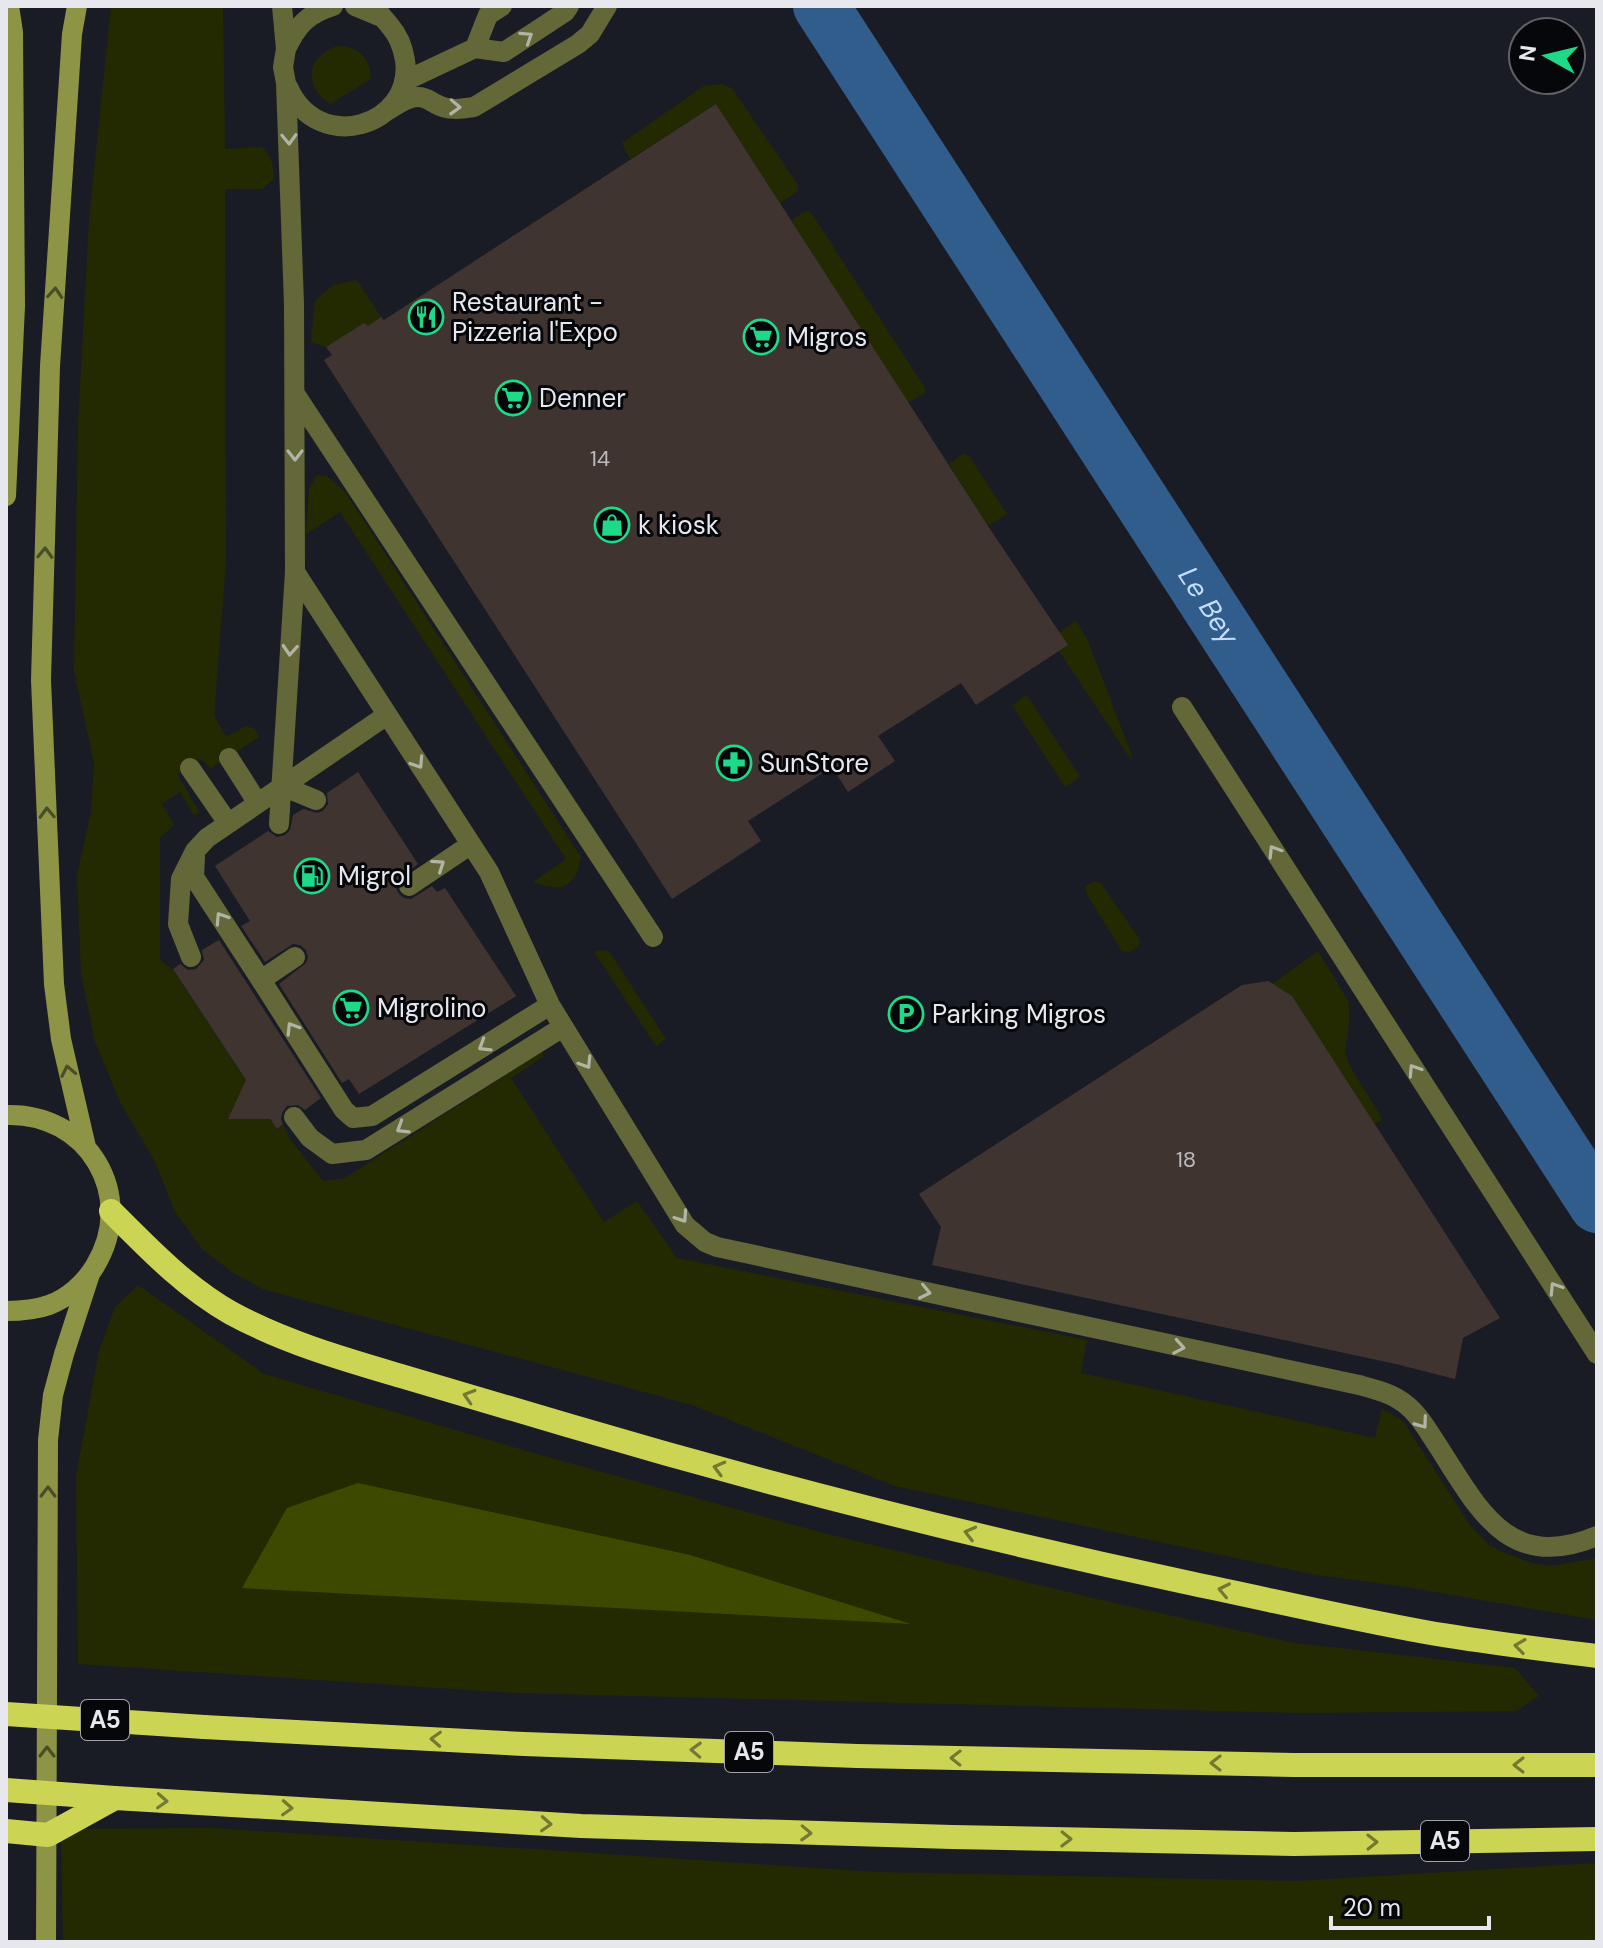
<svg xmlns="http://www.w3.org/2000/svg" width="1603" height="1948" font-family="'DM Sans',sans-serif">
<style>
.green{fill:#232a02}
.forest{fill:#3e4900}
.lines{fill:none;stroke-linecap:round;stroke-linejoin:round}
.canal{stroke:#305d8c;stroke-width:56}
.building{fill:#403431}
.lane{stroke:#646839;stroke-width:20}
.secondary{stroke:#8e9445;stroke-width:20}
.highway{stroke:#ccd454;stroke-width:24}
.highway-bridge{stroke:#ccd454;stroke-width:24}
.oneway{stroke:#b2b5a6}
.oneway2{stroke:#4a4e28}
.oneway3{stroke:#737833}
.labels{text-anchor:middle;stroke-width:6;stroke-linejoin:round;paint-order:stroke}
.number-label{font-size:22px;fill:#bcbbbf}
.shield{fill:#06070a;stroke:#a3a4aa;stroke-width:2}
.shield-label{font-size:24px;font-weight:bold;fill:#e6e8ee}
.poi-label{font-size:26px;fill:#e6e8ee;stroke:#06070a;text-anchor:start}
.water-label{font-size:28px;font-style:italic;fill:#c4defa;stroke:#06070a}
</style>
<rect width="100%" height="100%" fill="#1a1c25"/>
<path class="green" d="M111 6H223L225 149 262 147C272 157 273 164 274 178L263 189H225L226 561 214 716 226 737 246 726 255 729 259 737 210 769 202 759 177 774 200 813 194 815 180 792 162 804 174 825 160 838V960L173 970 249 1085C239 1091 238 1097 238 1107L269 1119 277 1129 283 1125 290 1139 323 1181 345 1178 542 1052 544 1056 511 1078 604 1222 637 1201 677 1258 1087 1340 1081 1373 1375 1438 1382 1409 1403 1421 1470 1525 1489 1545 1505 1553 1532 1563 1551 1566 1597 1558V1620L1406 1587 1311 1574 895 1486 692 1405 262 1289 232 1272 203 1250 175 1212 155 1162 120 1102 95 1042 81 973 77 875 91 812 94 763 74 671 78 425 89 219Z
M337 46C359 46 370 58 371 79L330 104C303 86 306 57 337 46Z
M721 84 732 88 798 185V191L780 203 716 104 630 159 622 143 704 86Z
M806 211H810L925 388V393L908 403 791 220Z
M357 280 381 317 368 326 364 324 326 347 311 342 315 301 333 285Z
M963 454 969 456 1007 514 988 526 949 464Z
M317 475 327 476 346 493 581 857C575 889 562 892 533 882L566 859 340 512 306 534 309 488Z
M1076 620 1088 641 1131 753 1132 761 1059 651 1067 646 1059 633Z
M1027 695 1080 777 1065 787 1012 705Z
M1095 881 1101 883 1140 940 1139 946 1129 952 1122 951 1086 893V886Z
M602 950 609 951 666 1039 656 1046 594 952Z
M1318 951 1349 1002V1024L1345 1052 1349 1065 1380 1115 1382 1120 1374 1124 1292 996 1272 984Z
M138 1285 264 1374 537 1454 823 1533 1101 1600 1295 1643 1515 1668 1539 1696 1516 1711 1301 1713 515 1693 78 1664 76 1476 99 1351 115 1307Z
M212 1828 876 1872 1297 1881 1597 1863V1942H63L61 1829Z"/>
<path class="forest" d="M358 1483 690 1555 911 1624 242 1588 287 1508Z"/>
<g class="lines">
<path class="canal" id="s1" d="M821 6 1597 1205"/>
</g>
<path class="building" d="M716 104 988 526 1068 645 976 705 961 683 878 736 895 761 848 792 832 767 748 821 761 841 672 899 324 360 332 355 326 347 364 323 368 326 381 317 384 320Z
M358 772 418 864 398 880 396 888 399 894 404 898 411 899 432 886 437 892 445 888 516 996 359 1094 349 1079 342 1083 279 984 306 963 308 957 306 950 300 945 293 944 265 962 241 926 250 921 215 866 268 831 277 837 285 835 290 830 293 815 303 809 317 813 323 811 328 804 327 793Z
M219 940 321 1098 305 1110 298 1105 287 1106 282 1113 281 1119 283 1124 277 1129 270 1119H228L246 1080 173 969 180 964 188 970 196 969 204 960 202 950Z
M1268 981 1292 996 1500 1318 1463 1338 1455 1379 1396 1364 932 1265 941 1227 919 1194 1242 985Z"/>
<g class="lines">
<path class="lane" d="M282 6 286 49 283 67 286 83 294 304 295 572 489 872 550 1005 685 1225 705 1242 717 1247 1359 1385C1374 1389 1391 1393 1404 1403 1419 1414 1428 1431 1438 1446 1479 1510 1509 1573 1597 1536
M355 6 379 16
M475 48 488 15 502 6
M286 49C297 26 307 14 333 6
M405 81 475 48 504 52 565 12 569 6
M288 87C318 156 414 126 405 60 403 48 398 35 390 26 384 18 379 15 376 6
M383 113C394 107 406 97 418 97 426 97 430 101 436 104 448 111 461 109 474 107L578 44 590 34 607 6
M295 394 653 937
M1182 707 1597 1354
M229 758 257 802
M190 768 228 823
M282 786 316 800
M279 824 295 572
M195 856 194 877 261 980
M409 886 470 845
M191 957 178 924 181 879 195 851 207 838 387 715
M295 957 261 980 344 1110 353 1118 372 1116 550 1005
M294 1117 310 1138 332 1154 366 1150 563 1027"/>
<path class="secondary" d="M77 6 72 34 50 366 41 680 54 984 61 1039 86 1147
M6 496 15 306 13 32 9 6
M6 1115C87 1112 138 1195 95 1266 85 1283 68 1298 49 1305 35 1310 21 1311 6 1311
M46 1942 48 1440 53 1395 64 1354 90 1274"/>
<path class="highway" d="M111 1211C148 1248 185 1287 231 1313 284 1342 343 1359 401 1376 456 1392 511 1409 567 1425 773 1486 983 1539 1194 1584 1271 1600 1348 1618 1425 1632 1482 1642 1540 1649 1597 1656
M204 1727 524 1744 857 1756 1294 1765H1597
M115 1798 581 1826 952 1837 1294 1844 1597 1839"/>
<path class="highway-bridge" d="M6 1714 204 1727
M6 1790 115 1798
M6 1831 48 1835 115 1798"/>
</g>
<defs><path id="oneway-chevron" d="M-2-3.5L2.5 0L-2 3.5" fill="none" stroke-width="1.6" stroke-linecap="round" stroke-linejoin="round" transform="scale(2)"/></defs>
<g class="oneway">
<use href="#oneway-chevron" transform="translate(527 37) rotate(-33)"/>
<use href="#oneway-chevron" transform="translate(455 107) rotate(2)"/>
<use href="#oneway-chevron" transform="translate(289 139) rotate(88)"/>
<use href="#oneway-chevron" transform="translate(295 455) rotate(90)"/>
<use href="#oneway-chevron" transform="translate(290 650) rotate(94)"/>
<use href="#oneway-chevron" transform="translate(418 763) rotate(57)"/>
<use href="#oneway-chevron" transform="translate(1274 851) rotate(-122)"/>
<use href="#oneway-chevron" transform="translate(439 865) rotate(-34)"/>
<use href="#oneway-chevron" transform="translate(221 918) rotate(-123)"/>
<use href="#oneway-chevron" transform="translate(292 1028) rotate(-122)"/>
<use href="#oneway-chevron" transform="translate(484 1046) rotate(148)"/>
<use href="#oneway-chevron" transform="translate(586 1063) rotate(58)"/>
<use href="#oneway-chevron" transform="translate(1414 1070) rotate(-123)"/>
<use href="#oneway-chevron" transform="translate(402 1128) rotate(148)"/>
<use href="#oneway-chevron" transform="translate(682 1217) rotate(56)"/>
<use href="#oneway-chevron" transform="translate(1555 1288) rotate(-123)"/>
<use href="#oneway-chevron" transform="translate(925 1292) rotate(12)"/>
<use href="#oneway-chevron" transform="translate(1179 1347) rotate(10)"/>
<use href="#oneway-chevron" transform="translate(1422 1423) rotate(54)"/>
</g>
<g class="oneway2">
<use href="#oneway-chevron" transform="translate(55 293) rotate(-86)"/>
<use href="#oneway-chevron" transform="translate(45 553) rotate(-88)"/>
<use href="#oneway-chevron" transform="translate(47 813) rotate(-92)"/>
<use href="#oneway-chevron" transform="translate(68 1071) rotate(-102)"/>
<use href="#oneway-chevron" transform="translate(48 1492) rotate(-90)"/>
<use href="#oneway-chevron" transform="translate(47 1752) rotate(-90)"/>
</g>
<g class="oneway3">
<use href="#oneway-chevron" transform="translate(469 1396) rotate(-163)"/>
<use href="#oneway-chevron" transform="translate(719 1468) rotate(-165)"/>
<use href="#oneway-chevron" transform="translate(970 1533) rotate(-166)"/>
<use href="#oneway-chevron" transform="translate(1224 1590) rotate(-168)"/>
<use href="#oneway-chevron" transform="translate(1520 1646) rotate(-172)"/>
<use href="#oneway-chevron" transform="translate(436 1739) rotate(-177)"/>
<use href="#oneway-chevron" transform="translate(696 1750) rotate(-178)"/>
<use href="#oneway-chevron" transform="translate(956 1758) rotate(-179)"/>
<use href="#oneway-chevron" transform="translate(1216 1763) rotate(-179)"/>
<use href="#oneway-chevron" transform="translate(1519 1765) rotate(-180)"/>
<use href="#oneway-chevron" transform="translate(162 1801) rotate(3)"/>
<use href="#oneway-chevron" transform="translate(287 1808) rotate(3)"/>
<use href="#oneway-chevron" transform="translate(546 1824) rotate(3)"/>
<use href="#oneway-chevron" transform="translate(806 1833) rotate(2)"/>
<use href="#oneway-chevron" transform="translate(1066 1839) rotate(1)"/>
<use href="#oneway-chevron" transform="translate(1372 1842) rotate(-1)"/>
</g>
<defs>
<g id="restaurant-ring" transform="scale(1.8)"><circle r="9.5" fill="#06070a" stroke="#1dd988" stroke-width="1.5"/><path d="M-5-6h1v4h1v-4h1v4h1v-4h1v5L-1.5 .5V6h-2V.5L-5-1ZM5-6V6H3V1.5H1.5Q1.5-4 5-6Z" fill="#1dd988"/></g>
<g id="supermarket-ring" transform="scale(1.8)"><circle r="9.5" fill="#06070a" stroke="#1dd988" stroke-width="1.5"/><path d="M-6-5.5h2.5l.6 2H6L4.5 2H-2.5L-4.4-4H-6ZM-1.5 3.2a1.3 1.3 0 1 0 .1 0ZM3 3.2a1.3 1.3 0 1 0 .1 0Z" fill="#1dd988"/></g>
<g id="shop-ring" transform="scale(1.8)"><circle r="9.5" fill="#06070a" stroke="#1dd988" stroke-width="1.5"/><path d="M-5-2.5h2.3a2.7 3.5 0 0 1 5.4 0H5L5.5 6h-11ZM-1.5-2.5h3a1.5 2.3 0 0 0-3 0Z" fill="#1dd988"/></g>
<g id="pharmacy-ring" transform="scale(1.8)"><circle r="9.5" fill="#06070a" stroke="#1dd988" stroke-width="1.5"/><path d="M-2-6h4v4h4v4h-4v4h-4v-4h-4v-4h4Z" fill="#1dd988"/></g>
<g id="fuel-ring" transform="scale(1.8)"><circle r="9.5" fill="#06070a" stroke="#1dd988" stroke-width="1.5"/><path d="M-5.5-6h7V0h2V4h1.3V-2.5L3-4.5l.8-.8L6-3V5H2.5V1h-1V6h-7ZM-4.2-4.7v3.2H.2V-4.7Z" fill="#1dd988"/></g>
<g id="parking-ring" transform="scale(1.8)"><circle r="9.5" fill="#06070a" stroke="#1dd988" stroke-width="1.5"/><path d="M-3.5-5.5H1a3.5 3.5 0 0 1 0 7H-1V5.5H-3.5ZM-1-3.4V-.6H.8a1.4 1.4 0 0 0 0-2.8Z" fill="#1dd988"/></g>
</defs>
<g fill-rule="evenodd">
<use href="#restaurant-ring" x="426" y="317"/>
<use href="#supermarket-ring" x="761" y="337"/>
<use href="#supermarket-ring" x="513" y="398"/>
<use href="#shop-ring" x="612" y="525"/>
<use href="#pharmacy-ring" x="734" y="763"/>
<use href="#fuel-ring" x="312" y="876"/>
<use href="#supermarket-ring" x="351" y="1008"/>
<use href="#parking-ring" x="906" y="1014"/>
</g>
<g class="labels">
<g class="number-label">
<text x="600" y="466">14</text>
<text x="1186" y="1167">18</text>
</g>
<g class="shield">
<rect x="81" y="1700" width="48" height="40" rx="6"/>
<rect x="725" y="1732" width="48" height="40" rx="6"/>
<rect x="1421" y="1821" width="48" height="40" rx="6"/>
</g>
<g class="shield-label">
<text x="105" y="1728">A5</text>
<text x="749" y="1760">A5</text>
<text x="1445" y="1849">A5</text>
</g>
<g class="poi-label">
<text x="452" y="311">Restaurant -<tspan x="452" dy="30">Pizzeria l'Expo</tspan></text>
<text x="787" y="346">Migros</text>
<text x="539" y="407">Denner</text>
<text x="638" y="534">k kiosk</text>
<text x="760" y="772">SunStore</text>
<text x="338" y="885">Migrol</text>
<text x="377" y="1017">Migrolino</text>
<text x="932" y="1023">Parking Migros</text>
</g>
<g class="water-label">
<text dy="10" stroke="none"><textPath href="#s1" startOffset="714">Le Bey</textPath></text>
</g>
</g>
<rect width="1603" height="1948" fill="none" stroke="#e6e8ee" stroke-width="16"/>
<g transform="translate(1547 56) rotate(278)"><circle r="38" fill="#06070a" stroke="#606165" stroke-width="2"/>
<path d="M0-6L14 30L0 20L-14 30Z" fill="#1dd988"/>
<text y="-12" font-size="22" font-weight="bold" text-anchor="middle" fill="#e6e8ee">N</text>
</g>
<path d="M1331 1916v12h158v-12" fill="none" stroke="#e6e8ee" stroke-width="4"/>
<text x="1343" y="1916" font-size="24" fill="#e6e8ee" stroke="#06070a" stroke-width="6" paint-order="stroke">20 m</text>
</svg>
